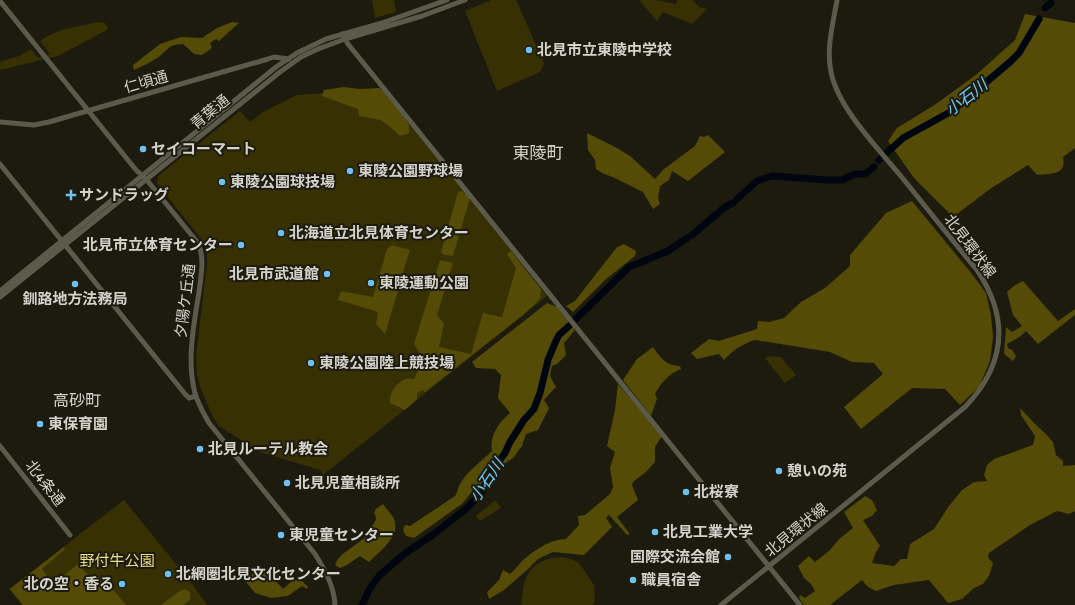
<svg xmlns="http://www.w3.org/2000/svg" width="1075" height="605" font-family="Signika,'Noto Sans JP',sans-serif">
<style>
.green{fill:#363003}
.forest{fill:#534b06}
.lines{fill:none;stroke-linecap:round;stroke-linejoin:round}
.stream{stroke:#00060f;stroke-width:1}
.river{stroke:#00060f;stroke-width:7}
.secondary{stroke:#5c5a4b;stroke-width:5}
.poi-dot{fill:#6dc2f3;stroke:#1d1b0e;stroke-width:1.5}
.labels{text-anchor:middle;stroke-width:4;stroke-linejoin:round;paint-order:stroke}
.poi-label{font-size:15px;font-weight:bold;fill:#d4d3cb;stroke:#1d1b0e;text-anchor:start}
.street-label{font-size:15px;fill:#d4d3cb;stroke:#1d1b0e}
.park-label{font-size:15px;fill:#eadf84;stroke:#1d1b0e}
.water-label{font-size:16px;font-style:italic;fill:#71cbfe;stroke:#1d1b0e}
.neighbourhood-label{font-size:16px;fill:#d4d3cb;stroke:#1d1b0e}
.quarter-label{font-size:17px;fill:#d4d3cb;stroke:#1d1b0e}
</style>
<rect width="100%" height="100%" fill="#1d1b0e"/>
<path class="green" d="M372 0H394L396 12 375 18Z
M491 0H516L544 63 540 72 497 91 465 11Z
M639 0H656L676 4 677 0H693L699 7 707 9 692 24 663 12 657 21Z
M98 22 105 23 108 28 107 30 58 56 0 70V62L19 56 31 49 38 58 50 54 40 41C58 28 77 27 98 22Z
M381 89 471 200 547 296 323 475 320 470 260 452 219 426 212 415 200 387 197 374 196 356 207 264V253L203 241 157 184 158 176 240 111 250 122 263 112 297 95Z
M769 356 781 357 796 375 785 383 765 358Z
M124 500 193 585 207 605H22L9 589Z
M494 501H496L501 508 480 521 476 516Z
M563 557 573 560 579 563 594 585 595 602 592 605H522C521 600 523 595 523 589 527 566 541 558 563 557Z"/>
<path class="forest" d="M1025 14 1075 23V148L1063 157C1067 175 1051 174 1037 175L1028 165 990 189 953 217 914 178 888 141 897 128 936 104 977 74 1015 40Z
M232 22 239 23 219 41 216 39 210 43 212 48 202 55 194 54 183 44C170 45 171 46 161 55 154 61 143 66 134 70L133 65 160 44 181 37 202 38 217 28Z
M344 87 360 89 379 88 384 92 404 117 409 125V133L400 136 388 125 380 120 359 116 358 109 322 96 324 90Z
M587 133 617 148 630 156 655 179 664 169 695 146 700 136 704 137 708 135 725 152 688 181 672 171 669 180 660 186 658 198 660 204 653 209 643 192 615 178 602 173 596 169 595 160 588 150Z
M462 191 470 198 453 256 444 255 441 252 458 192Z
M912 201 972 274 986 293 991 315 993 337 990 361 979 387 960 405 945 389 912 388 861 429 844 407 883 374 874 363 852 362 830 352 755 340C742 344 733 350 724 360L719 354 697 359 691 353 709 339 719 341 757 329 758 321 769 322 784 318 801 302 825 288 850 266V255L886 213Z
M624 244 636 251 635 256 605 280 573 312 566 306 575 301 617 247Z
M392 245 410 250 402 275H398L394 289 398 291 385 334 376 324 378 313 375 311 338 300 341 291 373 297 387 249Z
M511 251 541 289 540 299 523 315 425 392 423 390 417 393V399L405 410 390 403C389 393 396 383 405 379 407 378 411 379 414 379L424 359 414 344 440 260 453 263 437 315 444 324 439 347 471 354 483 313 502 317 516 268 507 254Z
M1023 281 1058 321 1075 309V315L1038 344 1026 331 1021 336 1007 344 1008 348 1012 350 1016 356 1013 361 1004 354 1006 327 1012 332 1022 326 1013 315 1007 292 1015 285Z
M547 303 557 307 575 330 564 343 566 355 557 364 552 366 550 376 556 387 544 400 549 408 538 430 526 434 522 446 513 458 494 471 485 481 474 489 463 503 414 538 406 536 403 530 405 525 410 526 455 496C458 492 458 487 460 484 467 471 482 461 492 451 489 436 499 422 510 413L498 398 501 375 495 369 476 368 472 362Z
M653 347C660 357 666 366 680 366L681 369C669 374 661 382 655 394L657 399 651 416 623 380 637 359Z
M618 384 662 436 655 447V462L646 472 633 482 632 485 638 500 617 517 630 534 627 535 609 515 606 518 612 527 584 555 553 552 538 559 527 570 504 590 489 599 487 592 499 580 503 570 510 574C515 570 518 565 523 560 535 550 550 539 566 539L579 525 578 516 585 515 610 494 613 487 610 468 615 452 607 446 615 410Z
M1020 408 1035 424 1046 434 1053 442 1056 455 1063 461V466L1075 465V511L1069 514 1057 511 1030 525 989 553 988 557 993 563 989 576 983 584 974 588 962 599 948 603 929 580 894 585 876 591 868 587 862 580 830 605H804L799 598 800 595 805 598 815 591 811 584 804 578 798 566 809 556 815 562 829 551 839 539 853 528 844 512 865 496 872 500 877 510 872 516 863 520 880 546 876 552 872 563 894 566 901 559H907L910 544 934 529 949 506 962 490 974 482 987 481 984 475 987 465 994 459 1033 445 1035 436 1021 415Z
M383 504C386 508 390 513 393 517 403 535 380 551 369 562L360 556 347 565 340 568 335 565C339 552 359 545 367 535 369 533 369 529 371 527 375 522 378 519 374 513L376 509Z
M64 547 65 549 42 569 53 584 78 564 90 577H102L126 605H23L10 589Z
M264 569 283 589 292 581 300 579 308 587 307 589 302 586 288 596 271 598 255 593 246 582 254 572Z
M185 589 190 592V600L183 605H161L178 592Z"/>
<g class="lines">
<path class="stream" d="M1051 3 1054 0"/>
<path class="river" d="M1045 8 1051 3
M879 160 903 138 952 111 1010 62 1019 53 1039 19
M737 199 757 181 772 176 827 180H842L855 174H865L874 167
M692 235 725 207 733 203
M576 319 629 267 668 251 687 238
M362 605 370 588 379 576 404 554 434 534 467 508 481 493 490 473 505 453 510 442 524 420 534 409 540 393 548 360 555 343 559 335 569 326"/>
<path class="secondary" d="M0 1 136 170 146 179 198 243C205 259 201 275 199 292 194 324 187 357 194 389 196 401 203 412 209 423L315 554C325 570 334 586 335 605
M342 34 348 44 800 605
M0 122 34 125 49 122 268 59 274 57 289 59
M0 164 185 394 189 398 196 396
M0 291 276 67 297 53 326 39 382 23 447 0
M0 297 280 72 301 57 318 49 345 39 422 16 465 0
M0 446 70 535
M721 605 965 407C1005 365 1010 319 977 270 951 239 926 207 900 175 877 147 838 108 831 72 826 48 833 24 837 0"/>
</g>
<g class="poi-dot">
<circle cx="529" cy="50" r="4"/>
<circle cx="143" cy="149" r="4"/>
<circle cx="350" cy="171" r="4"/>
<circle cx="222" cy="182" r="4"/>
<path d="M69 189h4v4h4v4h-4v4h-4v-4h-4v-4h4z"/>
<circle cx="281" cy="233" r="4"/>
<circle cx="241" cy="245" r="4"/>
<circle cx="327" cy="274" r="4"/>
<circle cx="371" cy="283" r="4"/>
<circle cx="75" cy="284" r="4"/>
<circle cx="311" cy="363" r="4"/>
<circle cx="40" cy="424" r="4"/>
<circle cx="200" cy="449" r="4"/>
<circle cx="779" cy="471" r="4"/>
<circle cx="287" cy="483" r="4"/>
<circle cx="686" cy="492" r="4"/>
<circle cx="655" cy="532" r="4"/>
<circle cx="281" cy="535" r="4"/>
<circle cx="728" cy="557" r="4"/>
<circle cx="168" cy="574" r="4"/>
<circle cx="633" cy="580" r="4"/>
<circle cx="122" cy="584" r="4"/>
</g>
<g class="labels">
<g class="poi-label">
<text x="537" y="55">北見市立東陵中学校</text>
<text x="151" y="154">セイコーマート</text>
<text x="358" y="176">東陵公園野球場</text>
<text x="230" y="187">東陵公園球技場</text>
<text x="79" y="200">サンドラッグ</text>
<text x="289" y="238">北海道立北見体育センター</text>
<text x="233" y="250" text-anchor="end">北見市立体育センター</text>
<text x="319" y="279" text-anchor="end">北見市武道館</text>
<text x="379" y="288">東陵運動公園</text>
<text x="75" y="304" text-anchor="middle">釧路地方法務局</text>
<text x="319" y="368">東陵公園陸上競技場</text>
<text x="48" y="429">東保育園</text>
<text x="208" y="454">北見ルーテル教会</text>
<text x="787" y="476">憩いの苑</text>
<text x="295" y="488">北見児童相談所</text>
<text x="694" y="497">北桜寮</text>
<text x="663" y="537">北見工業大学</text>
<text x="289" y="540">東児童センター</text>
<text x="720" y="562" text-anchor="end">国際交流会館</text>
<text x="176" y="579">北網圏北見文化センター</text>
<text x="641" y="585">職員宿舎</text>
<text x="114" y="589" text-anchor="end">北の空・香る</text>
</g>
<g class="street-label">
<text transform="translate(146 82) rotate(-16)" y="5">仁頃通</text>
<text transform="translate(210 112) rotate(-39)" y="5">青葉通</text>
<text transform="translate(970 246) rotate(53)" y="5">北見環状線</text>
<text transform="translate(185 301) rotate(-83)" y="5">夕陽ケ丘通</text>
<text transform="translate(45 483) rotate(52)" y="5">北4条通</text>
<text transform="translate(796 530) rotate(-39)" y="5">北見環状線</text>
</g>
<g class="park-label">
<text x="117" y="566">野付牛公園</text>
</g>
<g class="water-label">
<text transform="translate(966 97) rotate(-38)" y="6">小石川</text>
<text transform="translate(486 480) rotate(-56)" y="6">小石川</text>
</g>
<g class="neighbourhood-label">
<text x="77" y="406">高砂町</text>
</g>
<g class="quarter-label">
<text x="538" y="159">東陵町</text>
</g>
</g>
</svg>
